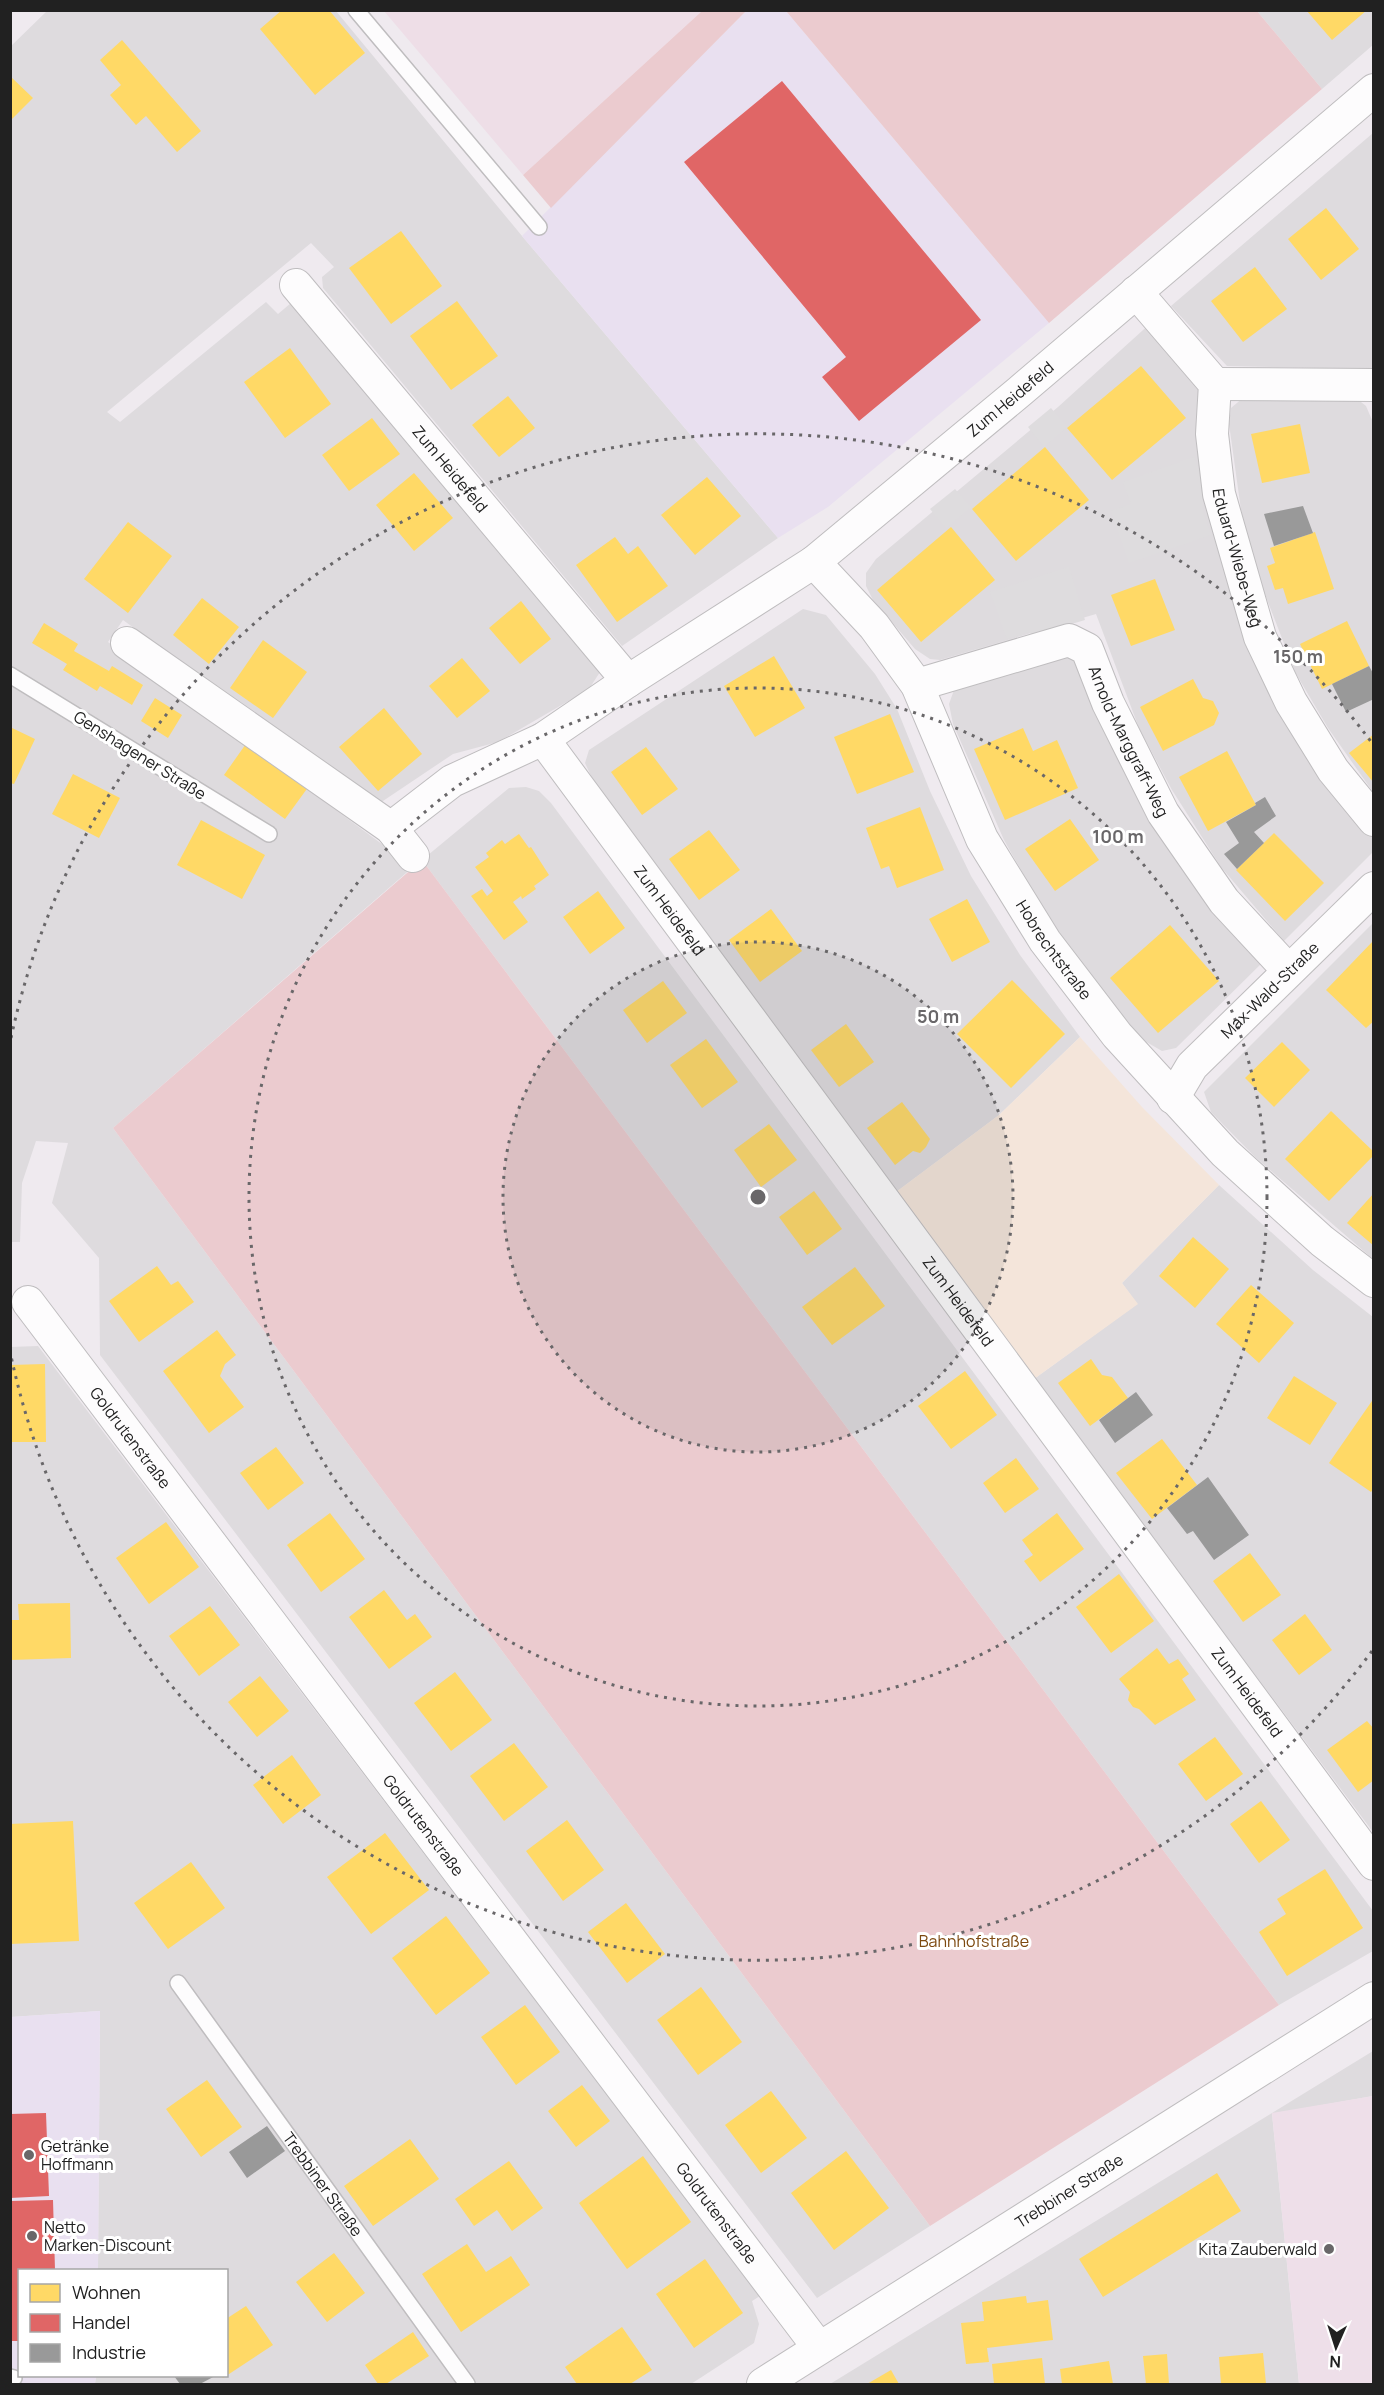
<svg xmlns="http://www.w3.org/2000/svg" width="1384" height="2395" font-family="Manrope,sans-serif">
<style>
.residential{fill:#dedbde}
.commercial{fill:#e9e0f0}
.education{fill:#eedfe9}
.farmland{fill:#eedee7}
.grass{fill:#ebcbcf}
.park{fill:#f4e5da}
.parking{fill:#dedcde}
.homes{fill:#ffd966}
.shops{fill:#e06666}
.industry{fill:#999}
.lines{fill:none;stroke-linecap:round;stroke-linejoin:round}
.lane-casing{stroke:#bfbdbf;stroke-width:18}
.street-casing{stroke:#bfbdbf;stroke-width:34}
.lane{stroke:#fdfcfd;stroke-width:15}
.street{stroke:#fdfcfd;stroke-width:32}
.ring{fill:none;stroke:#696769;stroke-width:3;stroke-dasharray:3 6}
.poi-dot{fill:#696769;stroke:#fff;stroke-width:2}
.labels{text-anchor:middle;stroke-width:6;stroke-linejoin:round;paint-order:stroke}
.street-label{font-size:16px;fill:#212121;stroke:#fff}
.park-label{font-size:16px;fill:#7d4910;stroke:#fff}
.poi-label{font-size:16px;fill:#212121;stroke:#fff;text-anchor:start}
.centre{fill:#696769;stroke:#fff;stroke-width:3}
.ring-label{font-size:18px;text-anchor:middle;font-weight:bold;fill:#696769;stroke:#fff;stroke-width:6;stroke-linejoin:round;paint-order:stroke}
</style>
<rect width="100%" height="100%" fill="#efeaef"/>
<path class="residential" d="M47 11H336L522 236 778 538 622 646 323 288 322 277 334 267 311 243 107 412 120 422 266 302 278 314 291 303 598 656 600 672 589 689 498 742 453 754 377 805 123 620 108 642 413 867 113 1128 930 2226 817 2298 100 1355 99 1258 52 1203 68 1143 36 1141 22 1183 20 1242H11L10 47Z
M1257 11H1373V45L1322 89Z
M1373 133V369L1227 366 1171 306Z
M1153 321 1200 379 1221 536 1373 834V852L1284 941 1221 867 1172 790 1139 728 1096 614 940 660 930 659 915 649 873 600 866 586V573L876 559 1058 407Z
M1244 397 1356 398 1366 406 1372 420 1373 792 1328 728 1295 672 1256 571 1241 510 1229 424 1231 408Z
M803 609 826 615 875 674 897 709 930 791 971 876 1020 955 1080 1037 999 1115 896 1192 598 791 585 763 589 750Z
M1075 654 1266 959 1176 1048 1162 1051 1143 1040 1089 975 1049 920 1004 840 953 724 949 704 954 690 971 678Z
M526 787 539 791 551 803 1373 1911V1951L1279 2005 422 860 509 788Z
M1373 923V1259L1256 1158 1211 1112 1204 1092Z
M1219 1185 1313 1270 1373 1317V1832L1034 1379 1137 1304 1122 1283Z
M38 1346 760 2296 752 2301 759 2324 754 2343 691 2384H95L96 2376H226V2270H98L100 2011 11 2017 10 1347Z
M1373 2051V2096L1272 2114 1299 2384H830Z"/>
<path class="commercial" d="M746 11H786L1049 323 828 507 778 538 522 236Z
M100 2011 98 2270H20V2376H96L95 2384H11V2017Z"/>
<path class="education" d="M1373 2096V2384H1299L1272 2113Z"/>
<path class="farmland" d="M384 11H702L523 175Z"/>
<path class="grass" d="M702 11H746L551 208 523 175Z
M786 11H1257L1322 89 1049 323Z
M422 860 1279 2005 930 2226 113 1128Z"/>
<path class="park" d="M1080 1037 1142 1107 1219 1185 1122 1283 1138 1304 1034 1379 896 1192 999 1115Z"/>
<path class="parking" d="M1051 408 1067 427 1044 447 1028 427Z
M1194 457 1202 479 1203 512 1211 535 1129 563 1111 511 1131 504 1123 482Z
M955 489 971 507 946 528 930 509Z
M1069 567 1085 620 1031 636 1030 632 1007 639 990 592Z"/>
<path class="homes" d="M282 10H329L365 53 315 95 260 29Z
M1306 10H1367L1332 40Z
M122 40 201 131 177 152 146 116 136 125 110 95 121 85 100 60Z
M10 76 33 98 10 121Z
M1326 208 1359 249 1321 280 1288 239Z
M401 231 442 286 391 324 349 268Z
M1255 267 1287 309 1243 342 1211 301Z
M457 301 498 356 451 390 410 336Z
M290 348 331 404 285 438 244 382Z
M1141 366 1186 418 1112 480 1067 428Z
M508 396 535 428 499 457 472 425Z
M372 418 400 454 349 491 322 455Z
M1300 424 1310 473 1262 483 1251 434Z
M1045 447 1089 500 1016 561 972 509Z
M414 473 453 518 414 551 376 505Z
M707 477 741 516 695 555 661 515Z
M128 522 172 556 128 613 84 579Z
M951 527 995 580 921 642 877 590Z
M1315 532 1334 589 1288 604 1283 588 1275 590 1267 566 1275 563 1270 548Z
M615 537 628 554 638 546 668 586 617 622 576 565Z
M1155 579 1175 630 1131 646 1111 595Z
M202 598 239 627 209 664 173 635Z
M521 601 551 639 520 664 489 628Z
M1347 621 1369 666 1322 689 1300 644Z
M44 623 78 644 74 651 109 671 112 666 143 685 132 705 100 686 97 691 63 670 67 664 32 643Z
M263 640 307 672 273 718 230 688Z
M774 656 805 708 755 737 724 686Z
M462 658 490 691 457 718 429 686Z
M1193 679 1203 698 1213 701 1219 713 1214 725 1163 751 1140 707Z
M155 698 182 715 168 738 141 721Z
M384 708 422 754 378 791 339 747Z
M890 714 914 772 857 794 834 737Z
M10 727 35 739 14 784 10 783Z
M1023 728 1033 751 1057 740 1078 788 1005 820 974 749Z
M1374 734V783L1349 753Z
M248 741 309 786 285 819 224 775Z
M646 747 678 789 642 815 611 772Z
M1227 751 1256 805 1208 831 1179 777Z
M73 774 120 798 99 838 52 814Z
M920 807 944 870 897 888 889 866 881 869 866 828Z
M1070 819 1099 860 1055 891 1025 849Z
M201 820 265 855 242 899 177 865Z
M709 830 740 870 699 900 669 859Z
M1274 833 1324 883 1285 921 1236 870Z
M519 834 529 848 531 847 549 875 534 886 536 889 522 899 521 896 513 902 528 922 504 940 471 896 482 889 487 896 493 891 475 867 489 857 486 853 502 840 505 844Z
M598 891 625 928 590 954 563 917Z
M967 899 990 942 952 962 929 919Z
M771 909 802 951 760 982 729 940Z
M1170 925 1219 981 1158 1033 1110 978Z
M1374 940V1021L1366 1028 1326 990Z
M1012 980 1065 1034 1011 1088 957 1034Z
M663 981 687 1013 647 1043 623 1010Z
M846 1024 874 1062 839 1087 811 1050Z
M706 1039 738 1082 702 1108 670 1065Z
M1282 1042 1310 1070 1274 1107 1245 1078Z
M902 1102 930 1139 926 1147 920 1153 913 1151 895 1165 867 1128Z
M1331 1111 1374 1152V1155L1329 1201 1285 1159Z
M769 1124 797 1160 761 1187 734 1150Z
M814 1191 842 1229 807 1255 779 1217Z
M1374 1193V1246L1347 1223Z
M1193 1237 1229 1269 1195 1308 1159 1276Z
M157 1266 171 1285 178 1281 194 1302 139 1342 109 1301Z
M855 1267 885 1306 832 1345 802 1307Z
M1251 1285 1294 1323 1259 1363 1216 1324Z
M217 1330 236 1355 225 1364 220 1376 244 1407 209 1433 163 1371Z
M1091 1359 1102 1375 1112 1377 1128 1398 1090 1426 1058 1383Z
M45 1364 46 1442H10V1365Z
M965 1371 997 1415 951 1449 918 1406Z
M1294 1376 1337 1403 1310 1445 1267 1418Z
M1374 1398V1488L1371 1492 1329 1463Z
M1162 1439 1197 1485 1152 1519 1116 1473Z
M276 1447 304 1483 268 1510 240 1473Z
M1016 1458 1039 1489 1005 1513 983 1483Z
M330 1513 365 1559 321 1592 287 1545Z
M1057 1513 1084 1549 1040 1582 1024 1561 1033 1555 1022 1540Z
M166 1522 199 1567 149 1604 116 1558Z
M1250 1553 1281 1595 1243 1622 1213 1581Z
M1119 1574 1154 1621 1111 1653 1076 1607Z
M384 1590 407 1620 415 1614 432 1637 389 1669 349 1617Z
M70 1603 71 1658 10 1660V1620H19L18 1604Z
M210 1606 240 1645 199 1676 169 1636Z
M1305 1614 1332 1650 1299 1675 1272 1640Z
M1157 1648 1169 1664 1178 1659 1189 1674 1182 1679 1196 1700 1155 1725 1139 1709 1133 1707 1128 1700 1130 1692 1119 1679Z
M455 1672 492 1720 451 1751 414 1703Z
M260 1676 289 1711 257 1737 228 1702Z
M1367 1721 1374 1729V1780L1358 1792 1327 1750Z
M1215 1737 1243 1774 1206 1801 1178 1764Z
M514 1743 548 1787 504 1821 470 1776Z
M292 1755 321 1795 283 1824 253 1785Z
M1261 1801 1290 1840 1259 1863 1230 1824Z
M567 1820 604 1870 563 1901 526 1851Z
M73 1821 79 1941 10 1944V1824Z
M385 1833 429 1890 371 1934 327 1877Z
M191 1862 225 1908 168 1949 134 1903Z
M1325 1869 1363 1928 1287 1976 1259 1932 1286 1914 1277 1899Z
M626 1903 665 1954 627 1983 588 1932Z
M446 1916 490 1973 436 2015 392 1958Z
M701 1987 742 2042 698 2075 657 2020Z
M525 2005 560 2052 516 2085 481 2037Z
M207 2080 242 2127 201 2157 166 2109Z
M582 2085 610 2121 576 2147 548 2111Z
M771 2091 807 2138 761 2173 725 2125Z
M410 2139 439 2179 373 2226 344 2186Z
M846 2151 889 2208 834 2250 791 2193Z
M643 2156 691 2222 627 2269 579 2203Z
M509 2161 543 2208 512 2231 497 2210 474 2226 455 2199Z
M1217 2173 1241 2211 1103 2297 1079 2259Z
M467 2244 486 2272 511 2256 530 2285 461 2332 422 2274Z
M334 2253 365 2293 327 2322 296 2282Z
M705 2259 743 2313 694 2348 656 2294Z
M1026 2296 1027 2303 1048 2300 1053 2340 987 2348 989 2362 966 2364 961 2323 984 2321 982 2302Z
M246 2306 273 2345 223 2378 221 2376H226V2319Z
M622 2327 652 2370 630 2384H577L565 2367Z
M413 2332 429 2356 386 2384H378L365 2365Z
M1263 2353 1266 2384H1221L1219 2357Z
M1167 2354 1169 2384H1146L1143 2356Z
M1042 2358 1045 2384H994L992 2364Z
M1109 2361 1113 2384H1062L1060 2369Z
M891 2370 899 2384H867Z"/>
<path class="shops" d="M782 81 981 320 859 421 822 377 846 357 684 162Z
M46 2113 49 2196 10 2198V2114Z
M53 2200 55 2270H20V2341H10V2201Z"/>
<path class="industry" d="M1303 506 1313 533 1274 546 1264 514Z
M1369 666 1374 675V699L1346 712 1332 684Z
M1265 797 1276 816 1254 832 1264 843 1237 869 1224 854 1239 843 1226 822 1256 805 1255 803Z
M1136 1392 1153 1415 1115 1443 1099 1420Z
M1208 1477 1249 1535 1214 1560 1193 1531 1187 1534 1167 1508Z
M267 2126 285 2151 247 2178 229 2152Z
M174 2376H215L200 2384H180Z"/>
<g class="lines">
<g class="lane-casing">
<g id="lane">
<path d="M356 10 539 227"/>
<path d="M10 675 269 834"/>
<path id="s1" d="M178 1983 467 2384"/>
<path d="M10 2377 14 2378"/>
</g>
</g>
<g class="street-casing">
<g id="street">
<path id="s2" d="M296 285 628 681"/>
<path id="s3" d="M1136 292 1215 384 1212 434 1219 494 1260 637 1291 702 1333 770 1374 820"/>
<path d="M1215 384 1374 385"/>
<path id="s4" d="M814 562 874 626 917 685 982 839 1045 941 1117 1035 1225 1153 1322 1241 1374 1281"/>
<path d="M127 643 391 828 413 856"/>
<path id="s5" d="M917 685 1069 640 1087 649 1108 703 1163 813 1224 901 1288 970"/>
<path id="s6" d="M543 739 1374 1864"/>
<path id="s7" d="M391 828 452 781 543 739 628 681 814 562 1019 392 1374 90"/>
<path id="s8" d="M1173 1098 1192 1066 1374 888"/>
<path id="s9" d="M28 1302 819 2348"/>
<path id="s10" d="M763 2384 1374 1998"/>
</g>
</g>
<use href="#lane" class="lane"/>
<use href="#street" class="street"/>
</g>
<circle cx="758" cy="1197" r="255" fill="#696769" fill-opacity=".12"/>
<g class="ring">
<circle cx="758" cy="1197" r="255"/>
<circle cx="758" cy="1197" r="509"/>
<path d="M1372 1651A764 764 0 0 1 11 1356M11 1038A764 764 0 0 1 1372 743"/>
</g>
<g class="poi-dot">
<circle cx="29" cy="2155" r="6"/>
<circle cx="32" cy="2236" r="6"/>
<circle cx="1329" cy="2249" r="6"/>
</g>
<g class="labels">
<g class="street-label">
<text dy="6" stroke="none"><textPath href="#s7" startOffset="756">Zum Heidefeld</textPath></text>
<text dy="6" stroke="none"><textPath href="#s2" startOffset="240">Zum Heidefeld</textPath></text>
<text dy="6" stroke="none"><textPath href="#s3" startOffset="298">Eduard-Wiebe-Weg</textPath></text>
<text dy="6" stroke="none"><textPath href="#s5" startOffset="280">Arnold-Marggraff-Weg</textPath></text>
<text transform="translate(140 755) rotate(32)" y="6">Genshagener Straße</text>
<text dy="6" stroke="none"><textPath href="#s6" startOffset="213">Zum Heidefeld</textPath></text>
<text dy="6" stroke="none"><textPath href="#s4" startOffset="460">Hobrechtstraße</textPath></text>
<text dy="6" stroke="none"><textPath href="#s8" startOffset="146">Max-Wald-Straße</textPath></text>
<text dy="6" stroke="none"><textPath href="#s6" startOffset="699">Zum Heidefeld</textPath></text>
<text dy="6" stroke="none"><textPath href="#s9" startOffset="170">Goldrutenstraße</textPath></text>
<text dy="6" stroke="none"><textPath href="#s6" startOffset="1185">Zum Heidefeld</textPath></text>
<text dy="6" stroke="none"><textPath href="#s9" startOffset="656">Goldrutenstraße</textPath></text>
<text dy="6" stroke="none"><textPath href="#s1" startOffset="248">Trebbiner Straße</textPath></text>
<text dy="6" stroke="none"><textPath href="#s10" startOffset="362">Trebbiner Straße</textPath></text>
<text dy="6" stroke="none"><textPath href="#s9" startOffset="1142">Goldrutenstraße</textPath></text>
</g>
<g class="park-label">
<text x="974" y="1947">Bahnhofstraße</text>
</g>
<g class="poi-label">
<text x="41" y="2152">Getränke<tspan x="41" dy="18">Hoffmann</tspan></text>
<text x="44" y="2233">Netto<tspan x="44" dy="18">Marken-Discount</tspan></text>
<text x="1317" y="2255" text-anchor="end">Kita Zauberwald</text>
</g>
</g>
<circle cx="758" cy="1197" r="9" class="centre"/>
<g class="ring-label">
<text x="1298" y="663">150 m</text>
<text x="1118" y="843">100 m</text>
<text x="938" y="1023">50 m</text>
</g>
<rect width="1384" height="2395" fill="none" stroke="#212121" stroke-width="24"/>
<rect x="18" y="2269" width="210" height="108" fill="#ffffff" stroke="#a6a6a6" stroke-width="1.5"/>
<rect x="30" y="2284" width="30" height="18" fill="#ffd966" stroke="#a6a6a6" stroke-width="1.5"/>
<text x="72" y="2299" font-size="18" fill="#212121">Wohnen</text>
<rect x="30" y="2314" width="30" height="18" fill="#e06666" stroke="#a6a6a6" stroke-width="1.5"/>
<text x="72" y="2329" font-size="18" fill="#212121">Handel</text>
<rect x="30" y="2344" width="30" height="18" fill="#999999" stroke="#a6a6a6" stroke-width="1.5"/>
<text x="72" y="2359" font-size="18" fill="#212121">Industrie</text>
<g transform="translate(1336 2347) rotate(183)" stroke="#ffffff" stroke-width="4.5" paint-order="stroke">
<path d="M0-4.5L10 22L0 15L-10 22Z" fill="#212121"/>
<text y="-9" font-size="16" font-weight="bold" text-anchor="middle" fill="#212121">N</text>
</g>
</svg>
